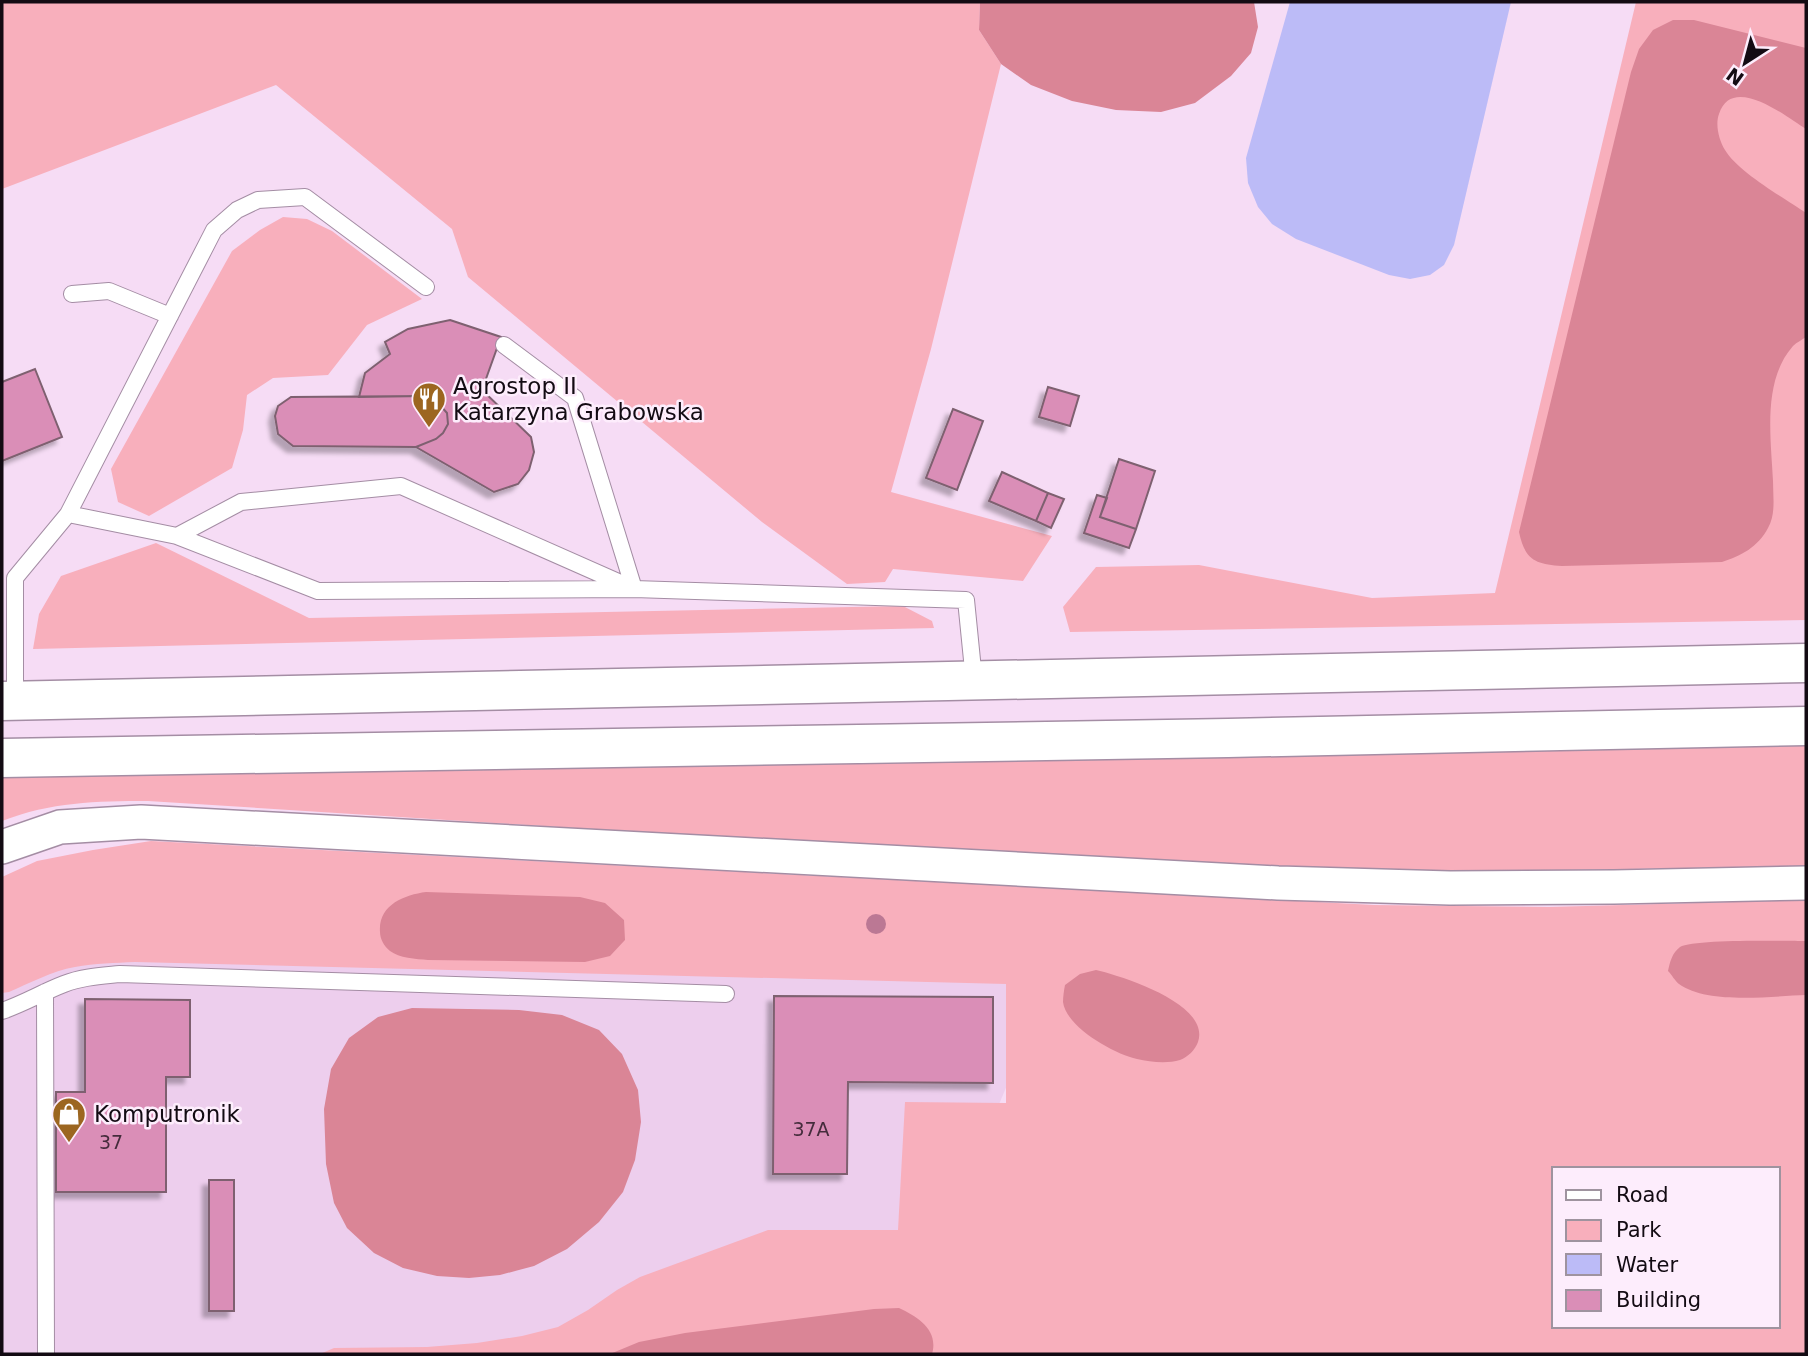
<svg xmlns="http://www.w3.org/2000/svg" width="1808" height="1356" font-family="'DejaVu Sans',sans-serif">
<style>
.built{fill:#edceed}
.green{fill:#f8afbc;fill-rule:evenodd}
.forest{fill:#da8596}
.water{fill:#bcbbf7}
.building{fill:#da8eb7;stroke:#7e6170;stroke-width:2;filter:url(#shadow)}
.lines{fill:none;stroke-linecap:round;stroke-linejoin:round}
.lane-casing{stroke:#a48da4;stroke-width:18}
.street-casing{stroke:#a48da4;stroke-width:36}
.highway-casing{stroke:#a48da4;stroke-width:41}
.lane{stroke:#fff;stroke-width:16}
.street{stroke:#fff;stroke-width:33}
.highway{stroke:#fff;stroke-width:38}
.tree{fill:#bb7894}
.labels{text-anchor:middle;stroke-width:5;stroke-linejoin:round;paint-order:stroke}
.number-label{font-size:19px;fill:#452c3c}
.poi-label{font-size:23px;fill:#130b13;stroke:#fdedfc;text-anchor:start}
</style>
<defs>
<filter id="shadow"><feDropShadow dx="-6" dy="6" stdDeviation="2" flood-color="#0004"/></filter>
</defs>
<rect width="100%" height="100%" fill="#f6dcf5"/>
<path class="built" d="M1070 936 902 1334 845 1354H2V950Z"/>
<path class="green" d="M2 2H980L979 30 1001 64 931 349 891 492 1052 536 1023 581 893 569 885 582 847 584 762 522 468 277 452 229 276 85 2 189Z
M1636 2H1806V620L1070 632 1063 607 1096 567 1199 565 1372 598 1495 593Z
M283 217 307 219 332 231 422 299 367 325 328 375 273 378 247 395 243 430 232 468 149 516 118 502 111 469 232 251 260 230Z
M156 543 309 618 903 606 932 621 934 628 33 649 39 614 61 576Z
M1806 741V866L1454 872 1287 867 685 835 148 801C96 801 51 802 2 821V769L31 767 85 776Z
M151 841 1374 905 1549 907 1806 900V1354H320L334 1348 427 1347 477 1343 522 1336 558 1327 588 1310 617 1290 640 1277 768 1230H898L905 1102 1006 1103V984L135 962C115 963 95 963 75 967 52 971 30 983 9 992L2 993V877L37 861 93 850ZM1554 1169H1778V1326H1554Z"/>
<path class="forest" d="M980 2H1254L1258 27 1251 53 1231 76 1195 103 1161 112 1116 110 1072 101 1031 85 1001 64 979 30Z
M1673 20H1694L1806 48V129C1787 117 1732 73 1719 114 1715 125 1719 140 1725 150 1738 172 1784 198 1806 213V337C1802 340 1797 342 1793 346 1762 381 1771 438 1773 481 1773 497 1776 514 1768 528 1758 547 1741 556 1722 562L1562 566C1535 564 1525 560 1519 532L1631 72 1639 49 1653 30Z
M426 892 580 897 605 903 624 920 625 940 610 956 585 962 428 960C416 959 399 958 390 951 384 946 380 939 380 932 378 905 404 895 426 892Z
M1806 941V995C1771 996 1708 1005 1679 984 1675 981 1672 975 1668 971 1670 962 1672 953 1680 947 1693 939 1785 941 1806 941Z
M1096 970C1122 976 1211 1004 1198 1042 1195 1050 1188 1057 1180 1060 1167 1064 1150 1062 1137 1059 1114 1054 1066 1027 1063 1002 1063 997 1064 990 1065 985L1080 974Z
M412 1008 519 1010 562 1015 599 1030 622 1054 638 1090 641 1122 635 1160 623 1192 599 1222 567 1249 534 1266 500 1275 469 1278 437 1276 403 1268 374 1253 347 1228 334 1203 326 1164 324 1109 331 1069 349 1038 378 1017Z
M899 1308C918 1317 939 1330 932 1354H610L639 1342 685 1333 874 1309Z"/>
<path class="water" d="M1290 2H1511L1454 245 1444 265 1430 275 1410 279 1389 275 1296 239 1272 224 1258 207 1248 183 1246 158Z"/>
<path class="building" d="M450 320 501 337 482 390 531 437 534 452 529 470 518 484 494 492 416 447 436 439 443 433 448 424 447 413 439 404 425 396 359 397 365 373 390 354 385 342 408 329Z
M35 369 62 437 2 461V382Z
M1048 387 1079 396 1070 426 1039 417Z
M425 396 439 404 447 413 448 424 443 433 436 439 416 447 293 446 278 434 275 416 278 406 291 397Z
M953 409 983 421 957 490 926 478Z
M1119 459 1155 471 1136 529 1100 517Z
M1002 472 1048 493 1036 521 989 501Z
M1048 493 1064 499 1051 528 1036 521Z
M1097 495 1107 498 1100 517 1136 529 1129 548 1084 533Z
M774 996 993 997V1083L848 1082 847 1174H773Z
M85 999 190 1000V1077H166V1192H56V1092H85Z
M209 1180H234V1311H209Z"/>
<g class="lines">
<g class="lane-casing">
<path id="lane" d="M72 294 109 291 170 316
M68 514 177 536 318 591 634 589 966 600 974 680
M177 536 241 502 401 486 634 589 575 398 504 345
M15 701V578L68 514 214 230 237 210 258 200 305 197 426 287
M45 992 46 1354
M2 1011C23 1004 43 992 64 984 82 977 101 976 120 974L726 994"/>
</g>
<g class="street-casing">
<path id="street" d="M2 847 60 827 141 822 1278 883 1450 888 1614 887 1806 883"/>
</g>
<g class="highway-casing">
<path id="highway" d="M2 701 1806 663
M2 758 1228 738 1806 726"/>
</g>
<use href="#lane" class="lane"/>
<use href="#street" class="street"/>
<use href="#highway" class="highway"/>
</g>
<circle class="tree" cx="876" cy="924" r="10"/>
<defs>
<g id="restaurant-pin" transform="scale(1.75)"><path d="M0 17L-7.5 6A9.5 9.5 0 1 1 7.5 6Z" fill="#9c6620" stroke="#fdedfc"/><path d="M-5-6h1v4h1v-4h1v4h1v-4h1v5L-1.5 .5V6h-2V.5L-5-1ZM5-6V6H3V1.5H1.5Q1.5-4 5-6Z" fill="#fff"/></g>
<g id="shop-pin" transform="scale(1.75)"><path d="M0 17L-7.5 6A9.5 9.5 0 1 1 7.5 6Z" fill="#9c6620" stroke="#fdedfc"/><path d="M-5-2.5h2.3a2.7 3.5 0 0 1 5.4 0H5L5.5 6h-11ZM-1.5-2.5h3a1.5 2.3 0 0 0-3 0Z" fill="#fff"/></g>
</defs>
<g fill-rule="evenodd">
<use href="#restaurant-pin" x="429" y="399"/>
<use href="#shop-pin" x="69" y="1114"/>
</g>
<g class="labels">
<g class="number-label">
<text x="811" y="1136">37A</text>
<text x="111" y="1149">37</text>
</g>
<g class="poi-label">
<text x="453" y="394">Agrostop II<tspan x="453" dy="26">Katarzyna Grabowska</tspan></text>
<text x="94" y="1122">Komputronik</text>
</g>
</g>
<rect width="1808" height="1356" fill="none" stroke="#130b13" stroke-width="7"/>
<rect x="1552" y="1167" width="228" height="161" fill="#fdedfc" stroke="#9f939f" stroke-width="2"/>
<rect x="1566" y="1190" width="35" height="10" fill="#ffffff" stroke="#9f939f" stroke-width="2"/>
<text x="1616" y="1202" font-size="21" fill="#130b13">Road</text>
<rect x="1566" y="1220" width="35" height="21" fill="#f8afbc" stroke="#9f939f" stroke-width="2"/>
<text x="1616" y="1237" font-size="21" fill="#130b13">Park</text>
<rect x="1566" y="1254" width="35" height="21" fill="#bcbbf7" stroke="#9f939f" stroke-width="2"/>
<text x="1616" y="1272" font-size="21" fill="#130b13">Water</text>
<rect x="1566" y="1290" width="35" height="21" fill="#da8eb7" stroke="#9f939f" stroke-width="2"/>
<text x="1616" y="1307" font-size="21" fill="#130b13">Building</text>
<g transform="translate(1745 63) rotate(216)" stroke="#fdedfc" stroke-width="5" paint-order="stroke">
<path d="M0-5L12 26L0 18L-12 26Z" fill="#130b13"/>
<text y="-10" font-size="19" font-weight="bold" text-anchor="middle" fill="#130b13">N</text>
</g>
</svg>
